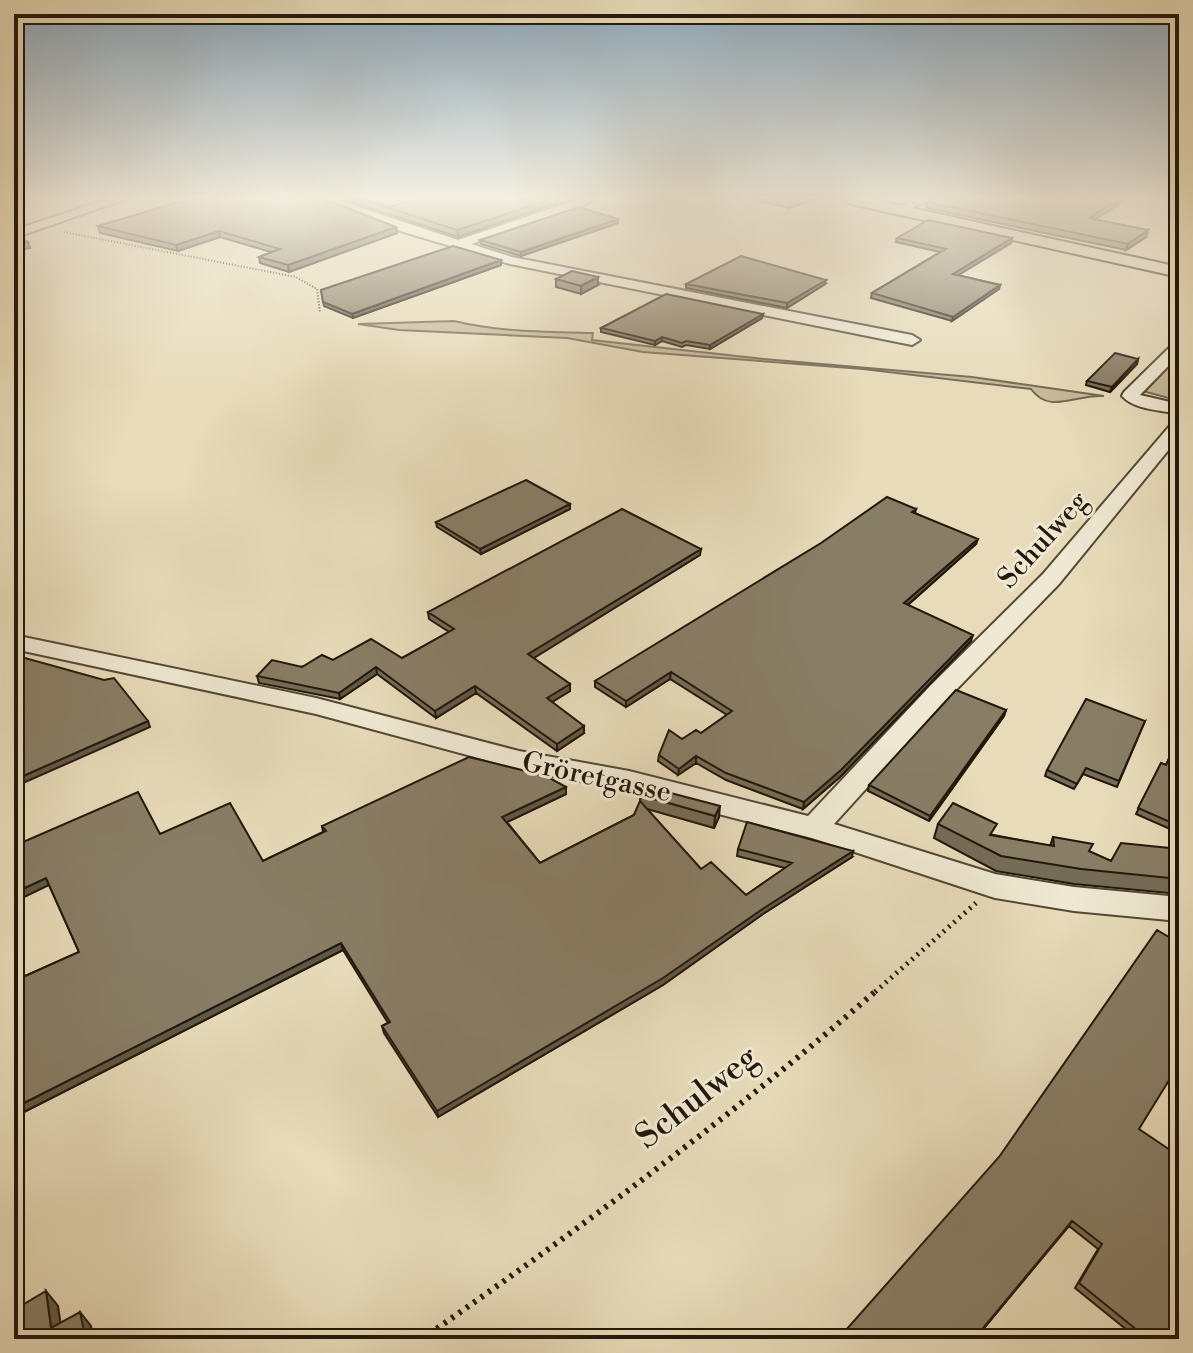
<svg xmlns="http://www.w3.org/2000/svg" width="1193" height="1353" font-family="'Libre Bodoni',serif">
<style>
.green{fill:#c6ba9b;stroke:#746953;stroke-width:2}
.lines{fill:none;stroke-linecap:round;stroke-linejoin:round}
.minor-casing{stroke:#534936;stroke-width:4}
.major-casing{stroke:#22180b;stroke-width:4}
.path-far2{stroke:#22180b;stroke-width:2;stroke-dasharray:1 2;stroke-linecap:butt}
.path-far1{stroke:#22180b;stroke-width:5;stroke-dasharray:2 5;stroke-linecap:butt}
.path{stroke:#22180b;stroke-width:6;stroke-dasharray:3 6;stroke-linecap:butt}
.minor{fill:#efe8d2;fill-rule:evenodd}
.major{fill:#e7dbb9;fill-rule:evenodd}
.wall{fill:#756c57;stroke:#22180b;stroke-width:2}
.shaded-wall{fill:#5f5847;stroke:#22180b;stroke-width:2}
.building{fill:#887d65;stroke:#22180b;stroke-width:2}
.labels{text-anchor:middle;stroke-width:6;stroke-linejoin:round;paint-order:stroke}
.street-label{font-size:28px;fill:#22180b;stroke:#efe8d2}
.near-street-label{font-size:34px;fill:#22180b;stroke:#efe8d2}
</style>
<rect width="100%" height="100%" fill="#e7dbb9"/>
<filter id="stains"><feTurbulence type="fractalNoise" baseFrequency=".0025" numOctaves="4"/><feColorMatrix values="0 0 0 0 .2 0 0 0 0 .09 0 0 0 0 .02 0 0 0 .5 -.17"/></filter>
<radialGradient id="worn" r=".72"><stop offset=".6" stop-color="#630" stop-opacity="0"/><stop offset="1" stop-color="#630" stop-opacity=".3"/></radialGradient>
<path class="green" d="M454 321C500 332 546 332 593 333L592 340 764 359 972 377 1104 396C1074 394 1050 415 1031 389L863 369 643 352 567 338 399 330 358 324Z
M1179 349V392L1172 399 1139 390Z"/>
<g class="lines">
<g class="minor-casing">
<path id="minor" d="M109 199H126L14 238V230Z
M318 199H334L458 240 579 199H594L574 210 471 244 512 257 912 335 920 340 912 345 510 264 374 223Z
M914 199H929L905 212 895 210Z
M1179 341V355L1140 395 1179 404V414C1160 410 1135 410 1122 396L1124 392 1174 343Z
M1179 421V437L1059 584 950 696 834 824 995 874 1074 887 1179 897V921L1074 911 995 898 812 838 629 791 519 769 316 714 14 649V635L316 698 519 751 629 771 808 816 932 684 1043 574 1173 422Z"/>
</g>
<g class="major-casing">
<path id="major" d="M843 199H871L1179 267V277L851 204Z"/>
</g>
<path class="path-far2" d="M64 232 296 277 317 289 320 313"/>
<path class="path-far1" d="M875 992 976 903"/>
<path class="path" d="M422 1339C579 1229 733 1116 877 990"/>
<use href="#minor" class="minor"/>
<use href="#major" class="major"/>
</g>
<path class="wall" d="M343 199H367L391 207 514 202 524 199H557V203L458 237Z
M750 199H818L789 208Z
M929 199H1127L1095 219 1146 237 1126 250 926 208 927 202 930 201Z
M618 219V223L521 256 481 244 480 240Z
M98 226 396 227 397 233 289 272 260 263 259 257 271 252 220 237 178 251 100 233Z
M897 238H1012L1011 243 957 275 1000 285 999 289 952 321 871 298 872 293 940 252 896 242Z
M501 265 353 318 324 306 321 290Z
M556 279 598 285 581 294 556 287Z
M686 284H825L787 308 686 288Z
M763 314 762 318 710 349 686 345 682 347 662 341 655 345 601 332V328Z
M1138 359 1137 364 1110 392 1086 385 1087 381Z
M570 504V509L481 554 437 527 436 522Z
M916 509 915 513 976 544 908 605 971 641 840 777 803 809 726 780 696 763 678 775 658 761 659 755 682 739 701 733 727 715 670 679 626 707 595 687V681Z
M700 555 533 658 570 684V691L552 702 584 733 557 751 476 693 436 718 377 674 340 699 259 683 257 676 333 660 402 658 449 632 429 619 428 612Z
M1006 710 1004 716 929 821 868 791 869 785Z
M1145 721 1117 787 1083 774 1074 789 1045 776 1047 770Z
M1179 736V833L1136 814 1161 763 1166 765Z
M566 794 507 822 540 863 634 815 640 802V795L719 817 714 828 647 809 701 869 746 895 785 868 737 856 738 849 852 857 763 914 663 985 438 1117 384 1033 382 1026 388 1023 343 950 14 1117V981L79 952 49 885 14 846 160 834 263 861 323 832 322 826Z
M938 824 1050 846 1053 837 1111 861 1179 849V894L1074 884 996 871 934 838Z
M1139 1129 1179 1339H1138L1075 1288 1098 1249 1069 1226 975 1339Z"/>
<path class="shaded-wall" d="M552 199H557V203L458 237 457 230Z
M799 199H818L789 208 790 202Z
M1119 199H1127L1088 224 1089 218Z
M618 219V223L521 256V252Z
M396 227 397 233 289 272 288 265Z
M1148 230 1146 237 1126 250 1128 244Z
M219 231 220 237 178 251 176 245Z
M1012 238 1011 243 952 279 953 274Z
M28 242 30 248 14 251V245Z
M501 260V265L353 318 352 314Z
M598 277V285L581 294V286Z
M826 280 825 284 787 308V303Z
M1000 285 999 289 952 321 953 317Z
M763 314 762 318 710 349V345Z
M662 337V341L655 345V341Z
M1138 359 1137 364 1110 392 1112 387Z
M570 504V509L481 554 480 549Z
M978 539 976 544 903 609 904 603Z
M701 549 700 555 529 661 528 654Z
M973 635 971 641 840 777 803 809 804 802Z
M18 648 21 654 14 657V650Z
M376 667 377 674 340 699 339 693Z
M671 672 670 679 626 707V701Z
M570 684V691L547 705V698Z
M475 686 476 693 436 718 435 711Z
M1006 710 1004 716 929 821 930 816Z
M148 721 150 727 14 787V780Z
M584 726V733L557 751V744Z
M696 756V763L678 775 679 769Z
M566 787V794L503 824 502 817Z
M720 806 719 817 714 828 715 816Z
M853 851 852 857 763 914 663 985 438 1117 437 1111Z
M46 878 49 885 14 902V893Z
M341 943 343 950 14 1117V1108Z
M1072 1221 975 1339H974Z
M46 1291 58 1306 63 1339 51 1328Z
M80 1312 91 1326 94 1339H71Z"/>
<path class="building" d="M189 199H324L396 227 288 265 259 257 280 249 219 231 176 245 98 226Z
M361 199H367L391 207 412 199H503L514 202 524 199H552L457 230Z
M778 199H799L790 202Z
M934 199H1119L1089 218 1148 230 1128 244 927 202Z
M579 207 618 219 521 252 480 240Z
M928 220 1012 238 953 274 1000 285 953 317 872 293 946 249 897 238Z
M14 235H16L28 242 14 245Z
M453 246 501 260 352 314 323 302 321 290Z
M741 256 826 280 787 303 686 284Z
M572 271 598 277 581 286 556 279Z
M666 294 763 314 710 345 686 341 682 343 662 337 655 341 601 328Z
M1115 353 1138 359 1112 387 1087 381Z
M526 480 570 504 480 549 436 522Z
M887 497 916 509 912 512 978 539 904 603 973 635 841 770 804 802 726 773 696 756 679 769 659 755 669 730 682 739 696 730 701 733 732 711 671 672 626 701 595 681 821 543Z
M622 509 701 549 528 654 570 684 547 698 584 726 557 744 475 686 435 711 376 667 339 693 257 676 272 660 302 667 322 655 333 660 371 639 402 658 454 629 428 612Z
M14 655 104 680 114 678 148 721 14 780Z
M956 690 1006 710 930 816 869 785Z
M1086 699 1145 721 1119 781 1086 768 1077 784 1047 770Z
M1179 736V826L1138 808 1161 763 1166 765Z
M469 757 546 776 566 787 502 817 540 863 634 815 640 801 701 869 711 862 746 895 792 863 738 849 747 822 853 851 764 908 663 978 437 1111 382 1026 390 1022 341 943 14 1108V981L79 952 46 878 14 893V846L138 792 160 834 230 803 263 861 326 831 322 826Z
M644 786 720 806 715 816 640 795Z
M953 803 997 824 990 835 1054 846 1053 837 1093 844 1089 851 1111 861 1121 843 1179 849V879L1081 869 1001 856 938 824Z
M1157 930 1179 943V1064L1139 1129 1179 1156V1339H1148L1079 1283 1102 1244 1072 1221 974 1339H838L999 1157Z
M46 1291 51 1328 80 1312 84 1331 71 1339H14V1310Z"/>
<linearGradient id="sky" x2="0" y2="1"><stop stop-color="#8da9be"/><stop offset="0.51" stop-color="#f4efe0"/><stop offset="1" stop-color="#f4efe0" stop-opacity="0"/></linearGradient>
<rect width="1193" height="388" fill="url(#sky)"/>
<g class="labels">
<g class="street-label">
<text transform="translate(1042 539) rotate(-48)" y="10">Schulweg</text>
<text transform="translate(597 776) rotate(12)" y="10">Gröretgasse</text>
</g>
<g class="near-street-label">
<text transform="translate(696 1096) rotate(-38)" y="12">Schulweg</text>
</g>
</g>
<rect width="1193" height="1353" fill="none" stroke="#e7dbb9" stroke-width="48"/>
<rect x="16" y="16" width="1161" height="1321" fill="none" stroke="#22180b" stroke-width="4"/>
<rect x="24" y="24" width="1145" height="1305" fill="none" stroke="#22180b" stroke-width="2"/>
<rect width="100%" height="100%" filter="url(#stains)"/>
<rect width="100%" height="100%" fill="url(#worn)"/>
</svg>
